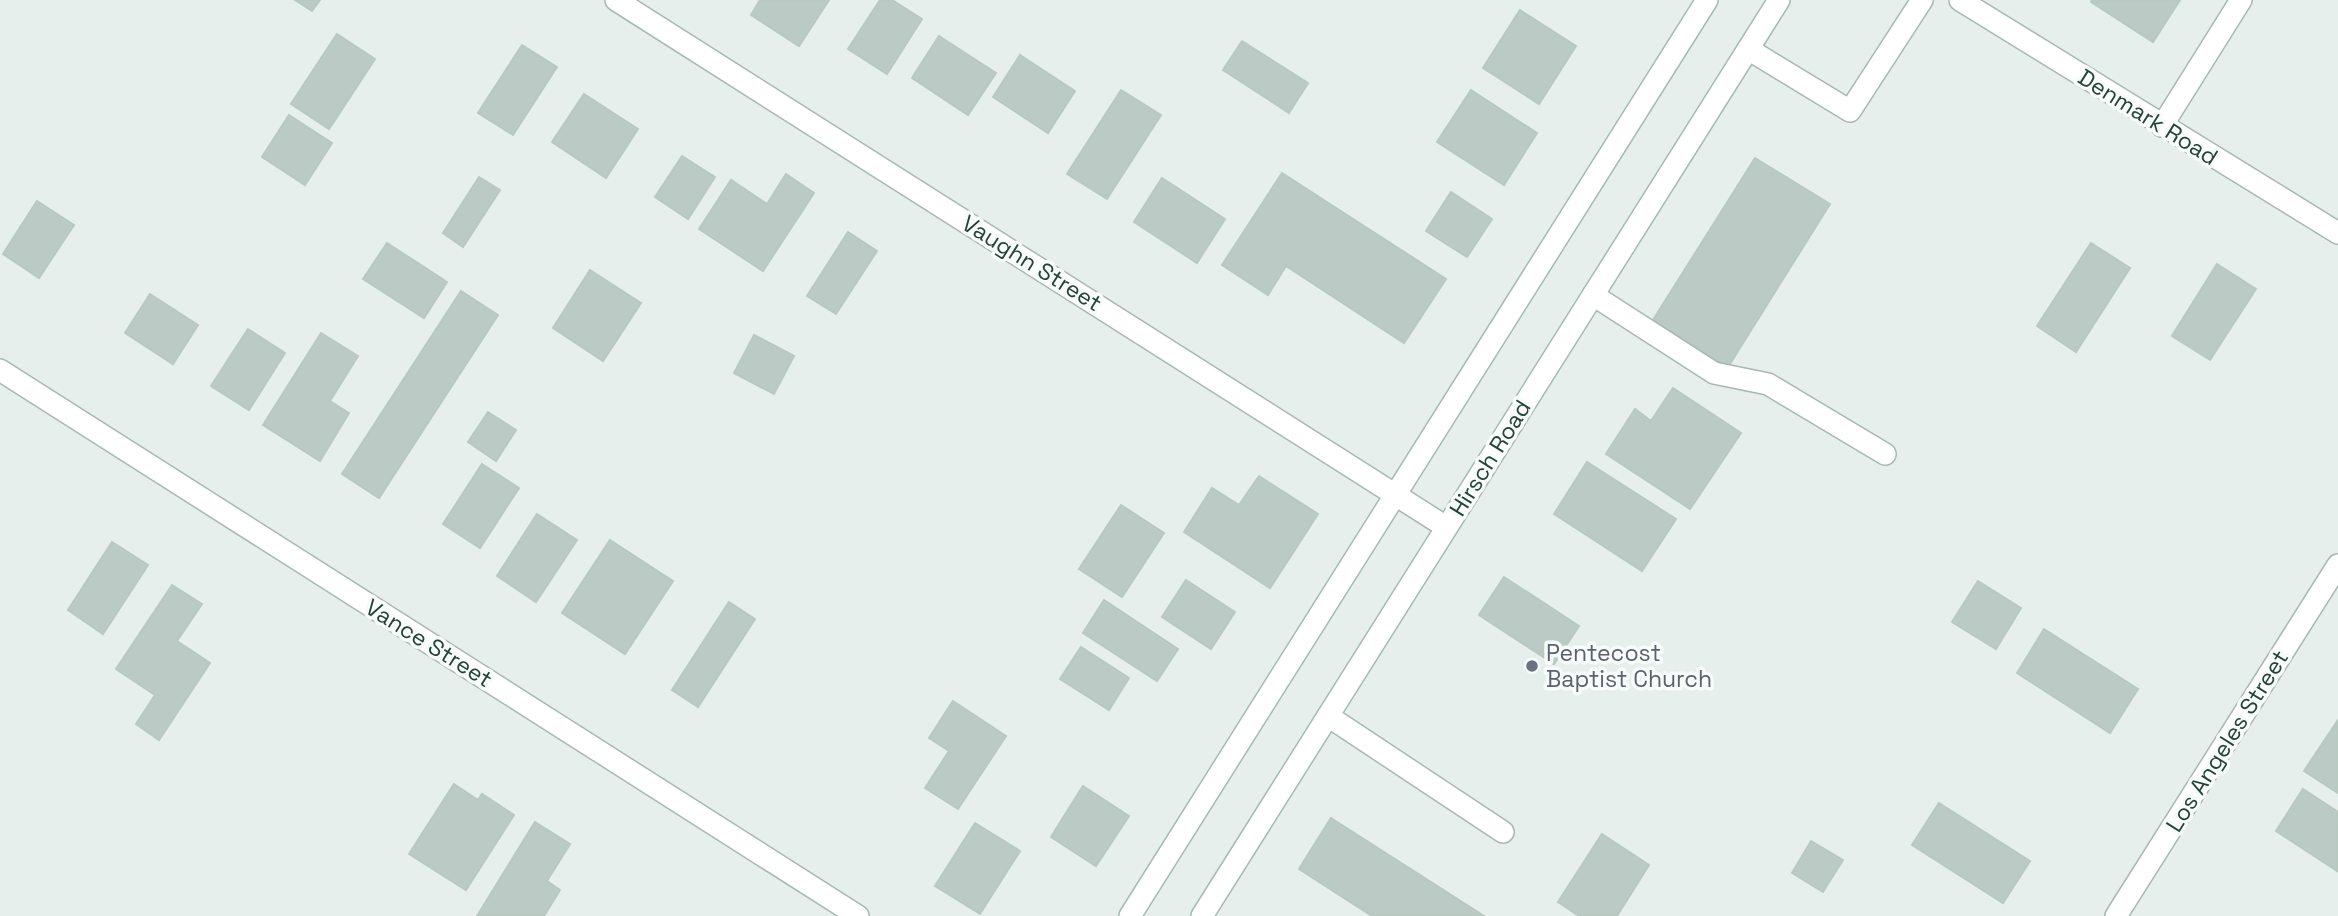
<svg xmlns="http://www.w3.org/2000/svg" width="2338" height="916" font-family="'Space Grotesk',sans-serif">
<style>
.building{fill:#bbcac4;stroke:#b8c9c2;stroke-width:2}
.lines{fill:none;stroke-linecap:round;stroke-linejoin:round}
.service-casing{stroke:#a8b8b2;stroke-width:24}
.minor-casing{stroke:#a8b8b2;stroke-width:24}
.secondary-casing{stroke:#a4bbb3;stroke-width:24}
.service{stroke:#fff;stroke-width:21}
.minor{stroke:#fff;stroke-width:21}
.secondary{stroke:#fff;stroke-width:21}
.worship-dot{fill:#6b7280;stroke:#f7fbf9;stroke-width:2.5}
.labels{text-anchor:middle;stroke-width:7;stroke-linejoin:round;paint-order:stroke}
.street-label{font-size:23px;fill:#24423a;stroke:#f7fbf9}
.worship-label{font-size:23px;fill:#5b616d;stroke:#f7fbf9;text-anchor:start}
</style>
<rect width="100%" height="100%" fill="#e6efeb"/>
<path class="building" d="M295 0H320L312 11Z
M760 0H829L799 46 751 15Z
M880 0H892L922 19 887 74 848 49Z
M2092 0H2180L2153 42 2091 2Z
M1520 10 1576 46 1539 104 1483 68Z
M337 34 375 59 329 129 291 104Z
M939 36 996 73 968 115 912 78Z
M1242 41 1308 83 1289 113 1223 70Z
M522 45 557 67 513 135 478 113Z
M1020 55 1075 91 1048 133 993 97Z
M1121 90 1161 115 1107 199 1067 174Z
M1471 90 1537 133 1504 185 1437 142Z
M584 94 638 129 606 178 552 142Z
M289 115 332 143 305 185 262 157Z
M682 156 715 177 688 219 655 197Z
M1755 158 1830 204 1728 367 1653 320Z
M1282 173 1446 279 1404 343 1286 266 1268 295 1222 265Z
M786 174 814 193 763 271 699 229 731 180 767 204Z
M479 177 500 190 463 247 443 233Z
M1162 178 1225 219 1197 263 1134 222Z
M1451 192 1492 219 1467 257 1426 231Z
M37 201 74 225 39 278 3 254Z
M848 232 877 251 836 314 807 296Z
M387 243 447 282 424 318 363 279Z
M2091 243 2130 268 2076 352 2037 326Z
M2217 264 2256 289 2210 360 2172 336Z
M590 270 641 303 603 361 553 328Z
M461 291 498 315 379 498 342 474Z
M150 294 198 325 173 364 125 333Z
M248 329 285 353 249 410 211 386Z
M321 333 358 356 330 401 349 413 320 461 263 425Z
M754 335 794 356 774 394 734 373Z
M1673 388 1741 433 1690 509 1606 454 1635 409 1651 421Z
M488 412 516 430 496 461 468 442Z
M1587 462 1676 519 1642 571 1554 514Z
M482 464 519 488 480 548 443 524Z
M1259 476 1318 514 1270 588 1184 532 1212 488 1239 505Z
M1121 505 1164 533 1122 597 1079 569Z
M537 514 577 540 536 602 497 576Z
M610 540 673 581 625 654 562 613Z
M112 542 148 565 103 634 68 610Z
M1504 577 1579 626 1554 664 1479 615Z
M1186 580 1235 612 1211 649 1162 617Z
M1978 581 2021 608 1996 649 1952 622Z
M172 585 202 604 177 641 210 663 159 740 136 724 155 695 116 669Z
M1104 600 1178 649 1157 681 1083 633Z
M729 602 755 619 698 707 672 690Z
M2044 629 2138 689 2110 733 2017 673Z
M1081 647 1129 678 1109 710 1060 679Z
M953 701 1006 736 958 809 925 788 949 751 929 738Z
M2338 720V793L2304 771Z
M454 784 478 800 482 794 514 815 466 890 409 854Z
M1083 786 1129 816 1096 866 1051 837Z
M2303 789 2338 812 2337 871 2276 831Z
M1939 803 2030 861 2003 903 1912 845Z
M1331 818 1484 916H1372L1299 869Z
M535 822 570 844 547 881 560 890 544 916H477Z
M975 823 1020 851 980 914 935 886Z
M1602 834 1649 865 1617 916H1579L1558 902Z
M1811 841 1843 860 1823 892 1792 873Z"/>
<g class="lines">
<g class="service-casing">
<path id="service" d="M1748 49 1850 111 1922 0
M2162 126 2241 0
M1593 295 1714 373 1768 384 1885 454
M1328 716 1503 832"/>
</g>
<g class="minor-casing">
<path id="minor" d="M616 0 1446 527
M1960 0 2338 233
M0 370 858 916
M2116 916 2338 565"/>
</g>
<g class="secondary-casing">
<path id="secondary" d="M1130 916 1707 0
M1202 916 1779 0"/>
</g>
<use href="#service" class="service"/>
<use href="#minor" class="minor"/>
<use href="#secondary" class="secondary"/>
</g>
<circle class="worship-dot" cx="1532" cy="666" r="7"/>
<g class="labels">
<g class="street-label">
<text transform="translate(2148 117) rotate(32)" y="8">Denmark Road</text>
<text transform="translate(1032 263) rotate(32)" y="8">Vaughn Street</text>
<text transform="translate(1490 458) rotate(-58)" y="8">Hirsch Road</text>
<text transform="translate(429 643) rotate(32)" y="8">Vance Street</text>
<text transform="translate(2227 741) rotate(-58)" y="8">Los Angeles Street</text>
</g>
<g class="worship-label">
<text x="1546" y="661">Pentecost<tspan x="1546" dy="26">Baptist Church</tspan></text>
</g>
</g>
</svg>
